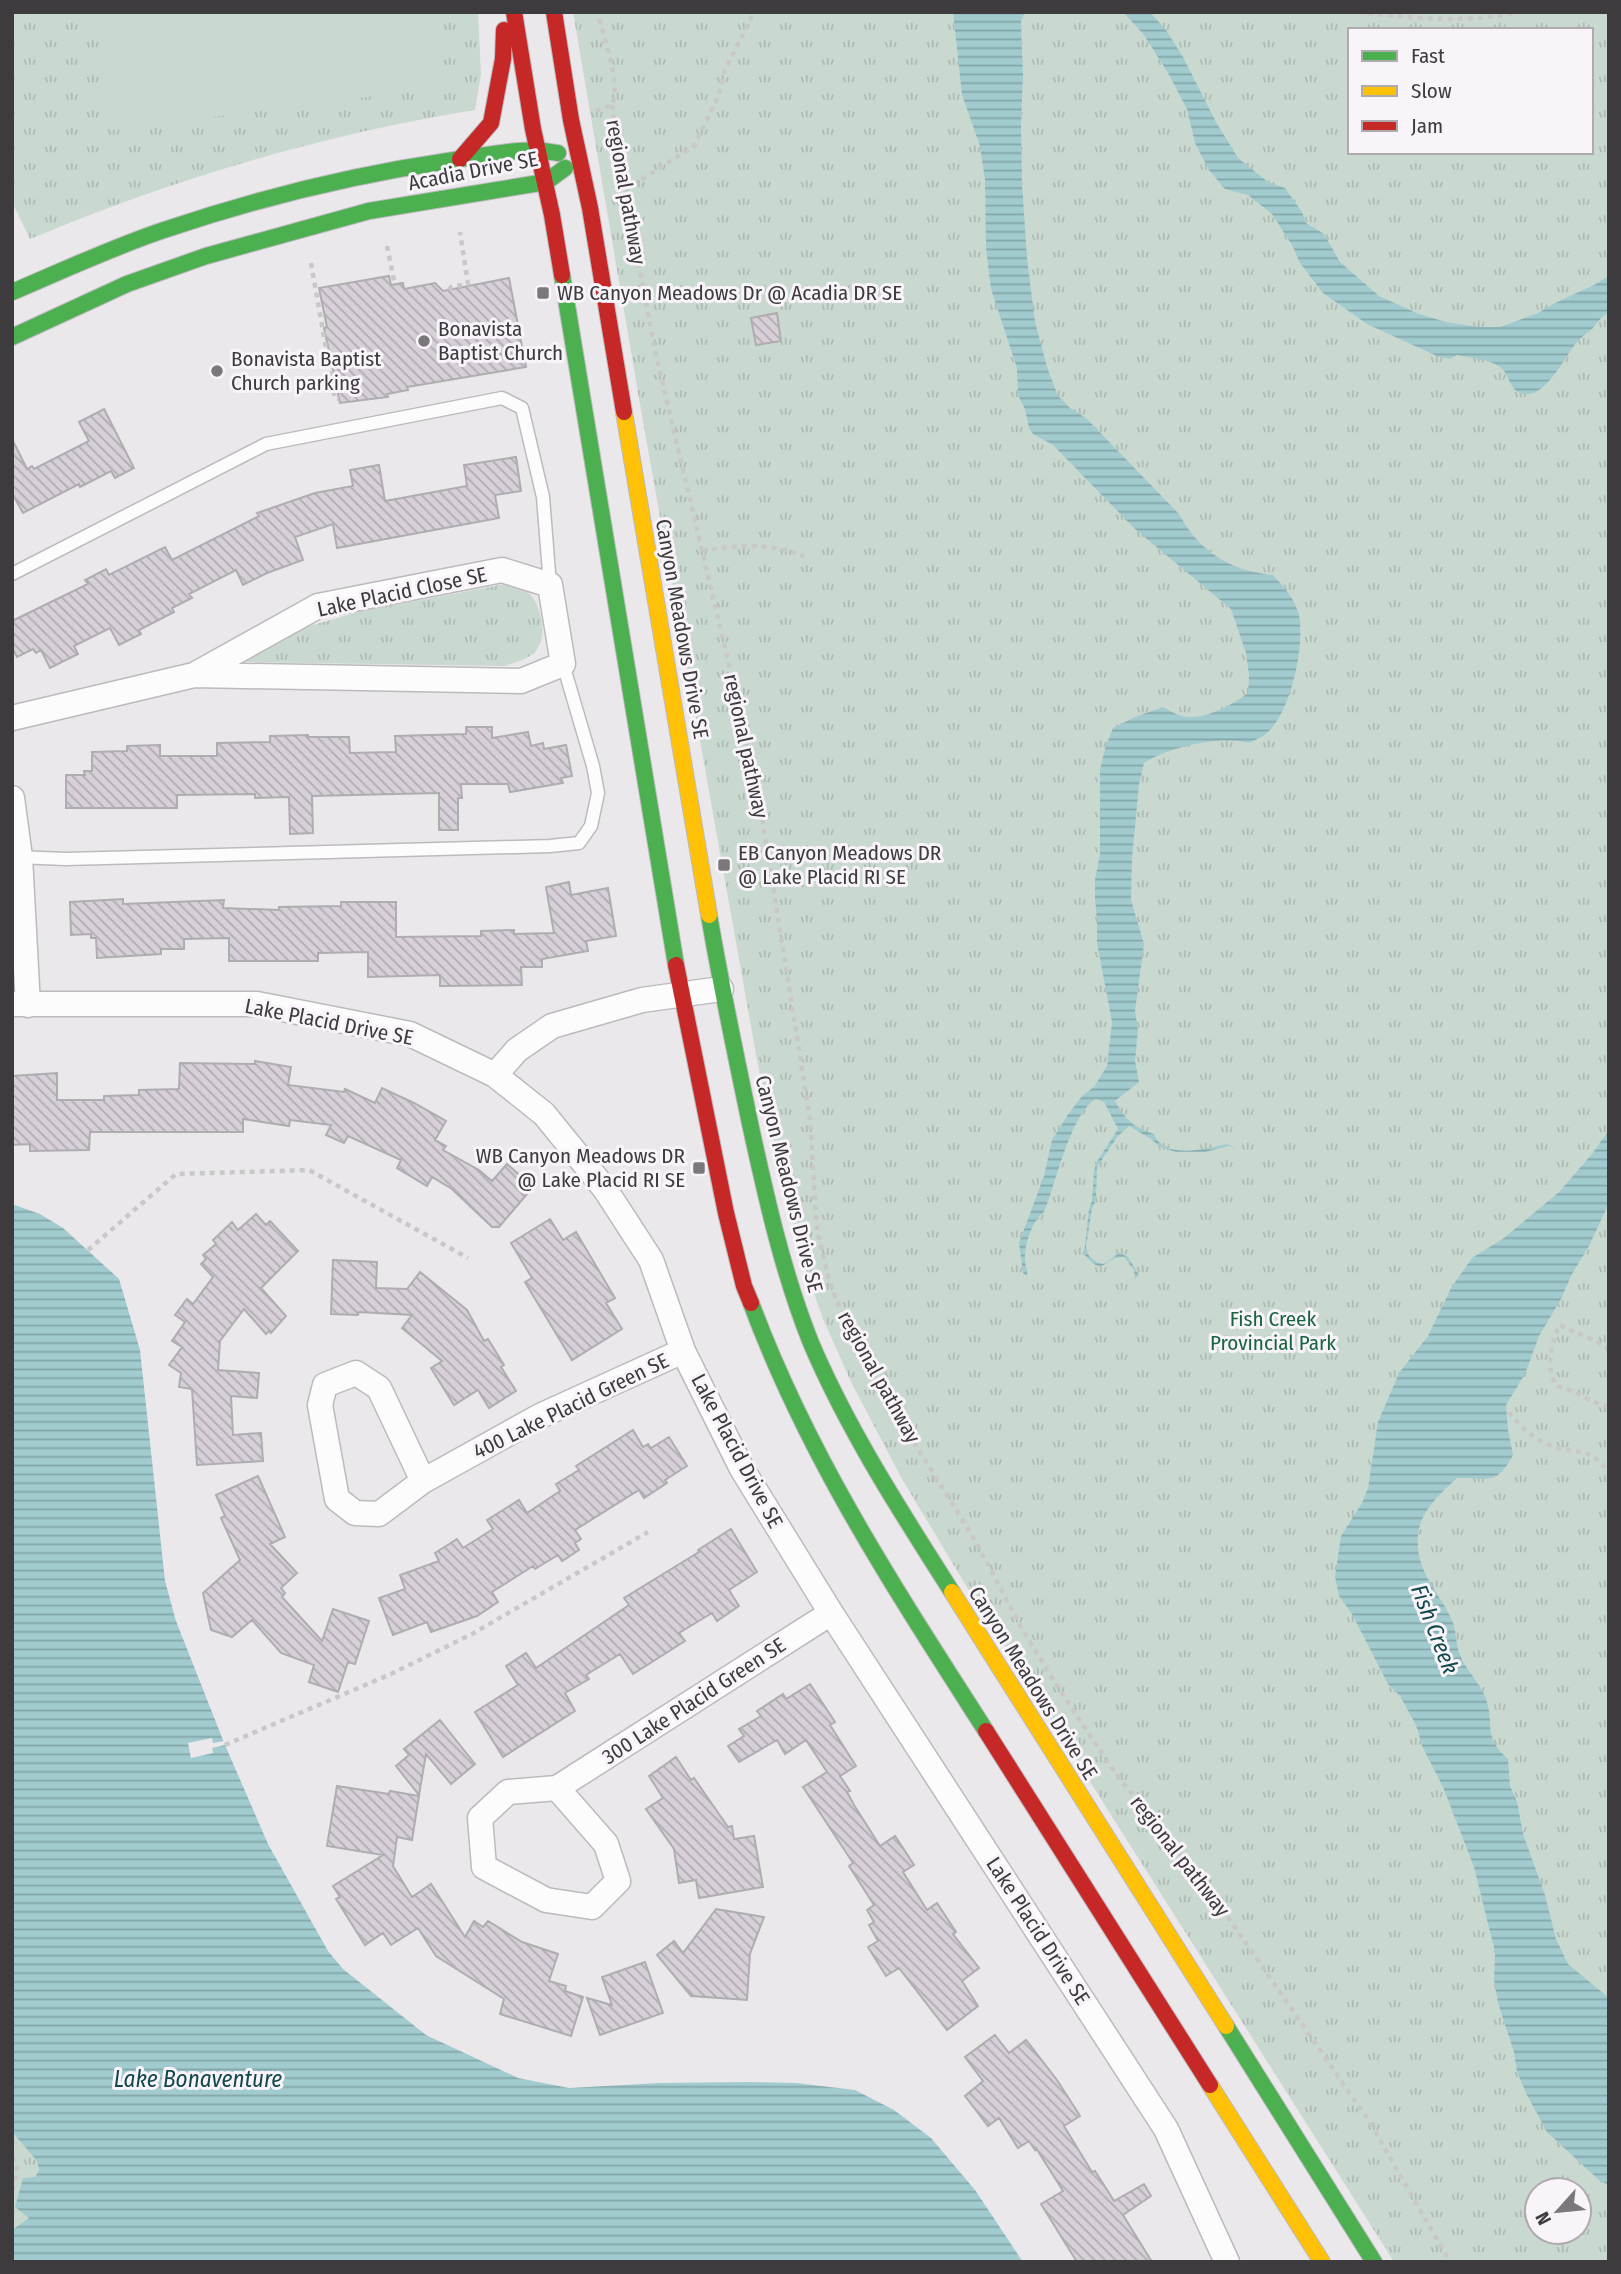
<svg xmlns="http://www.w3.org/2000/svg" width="1621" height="2274" font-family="'Fira Sans Condensed',sans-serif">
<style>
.park{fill:url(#park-tufts);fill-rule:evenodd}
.pitch{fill:#cad9d0}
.water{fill:url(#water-rules)}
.pier{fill:#ebe8ec}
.building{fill:url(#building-back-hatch);stroke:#aeadaf;stroke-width:2}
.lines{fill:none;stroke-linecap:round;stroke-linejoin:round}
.lane-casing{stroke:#bcbabd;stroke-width:15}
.street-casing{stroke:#bcbabd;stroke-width:27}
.fast-casing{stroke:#bcbabd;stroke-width:18}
.slow-casing{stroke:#bcbabd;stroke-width:18}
.jam-casing{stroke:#bcbabd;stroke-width:18}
.path{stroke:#c8c8c8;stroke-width:4.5;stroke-dasharray:5 5;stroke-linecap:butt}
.lane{stroke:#fcfcfc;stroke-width:12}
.street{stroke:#fcfcfc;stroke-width:24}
.fast{stroke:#4caf50;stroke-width:16}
.slow{stroke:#ffc107;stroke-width:16}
.jam{stroke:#c62828;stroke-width:16}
.poi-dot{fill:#7a787a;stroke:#f9f4fa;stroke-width:2.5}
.labels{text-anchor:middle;stroke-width:6;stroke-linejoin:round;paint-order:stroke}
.street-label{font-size:21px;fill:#3d3b3d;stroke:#f9f4fa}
.poi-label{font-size:21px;fill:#3d3b3d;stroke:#f9f4fa;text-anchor:start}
.park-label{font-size:21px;fill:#186340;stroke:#f9f4fa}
.water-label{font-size:23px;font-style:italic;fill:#10484b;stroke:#f9f4fa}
</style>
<defs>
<pattern id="park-tufts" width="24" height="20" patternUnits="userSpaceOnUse" patternTransform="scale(1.75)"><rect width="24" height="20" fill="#cad9d0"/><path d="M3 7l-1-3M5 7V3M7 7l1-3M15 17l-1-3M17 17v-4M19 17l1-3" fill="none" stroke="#aebbb4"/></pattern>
<pattern id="water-rules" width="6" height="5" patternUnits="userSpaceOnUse" patternTransform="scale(1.75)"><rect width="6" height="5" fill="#a1cbce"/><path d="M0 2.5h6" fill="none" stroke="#84a6a8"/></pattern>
<pattern id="building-back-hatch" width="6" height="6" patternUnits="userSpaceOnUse" patternTransform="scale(1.75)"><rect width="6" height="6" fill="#d7d0d9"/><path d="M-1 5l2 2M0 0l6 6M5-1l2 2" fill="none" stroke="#b0aab1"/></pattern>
</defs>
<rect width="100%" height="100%" fill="#ebe8ec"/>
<path class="park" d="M12 12H478L481 74 475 110C321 135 173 179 30 239L12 202Z
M573 12H1609V2262H1394L968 1589 902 1479 852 1384 823 1319 801 1256 780 1172 757 1060 642 416ZM1350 30H1591V152H1350ZM1537 2190H1579V2232H1537Z
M512 583C518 586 526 590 531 595 542 609 548 638 535 652 527 660 515 662 505 666L244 662 306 627 361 611Z
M12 2132 37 2161 39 2170 35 2177 30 2218 12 2230Z"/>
<path class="pitch" d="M95 12H434L444 87 110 130Z"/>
<path class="water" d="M953 12H1025L1021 21 1023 75 1021 125 1022 184 1027 258 1035 322 1048 370 1058 396 1070 408 1087 419 1179 514C1199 552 1231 571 1273 575 1284 587 1295 599 1299 615 1305 646 1291 711 1268 732 1263 737 1255 740 1249 743 1221 735 1168 747 1144 763L1139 784 1132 858 1131 900 1144 944 1135 1011 1138 1029 1135 1061 1139 1082 1115 1101C1125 1119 1134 1128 1154 1134 1164 1160 1207 1149 1227 1144L1238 1149 1229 1146 1205 1152H1176L1160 1147 1151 1139 1129 1126 1118 1136 1097 1167 1096 1200 1092 1209 1086 1247 1089 1256 1098 1263 1104 1264 1119 1253 1128 1257 1139 1275 1135 1279 1134 1270 1124 1257C1102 1256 1106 1280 1084 1254L1089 1209 1092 1200 1094 1171 1096 1163 1118 1129 1104 1102 1096 1099C1070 1114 1056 1184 1044 1212 1031 1222 1025 1244 1025 1259 1025 1266 1028 1270 1027 1276L1023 1273 1019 1243 1044 1176 1052 1140 1069 1113 1083 1095 1094 1087 1107 1066 1112 1022 1097 943V921L1095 898V880L1100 854V769L1106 745 1113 728 1135 717 1163 707C1172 712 1180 717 1190 717 1210 717 1234 704 1248 693L1249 675 1246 653 1231 609 1135 529 1053 445 1033 434 1029 428 1025 409 1018 395 1017 368 991 289 986 248 985 180 980 146 962 95Z
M1123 12H1150L1166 30 1183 57 1216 122 1238 158 1268 182 1285 188 1302 212 1306 223 1324 234 1340 262 1379 296 1419 314 1446 322 1479 327H1500L1538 313 1555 303 1594 285 1609 276V313C1601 316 1598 322 1593 328 1588 333 1582 336 1577 342 1564 357 1547 397 1524 394 1509 392 1510 374 1500 367 1489 359 1470 358 1457 355L1450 359 1439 357 1367 324 1323 293 1300 263 1292 245 1272 214 1248 195 1225 189 1209 170 1195 143 1187 109 1168 73 1144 35Z
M1609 1130V1203L1589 1246 1572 1274 1561 1299 1539 1336 1525 1374 1506 1405 1508 1430 1513 1455C1496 1487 1488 1477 1457 1478 1441 1493 1420 1511 1418 1535 1415 1572 1437 1588 1451 1618 1457 1630 1455 1643 1460 1655 1466 1670 1478 1681 1485 1696 1496 1725 1481 1735 1508 1759L1510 1786 1517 1801 1523 1834 1545 1895 1556 1939 1568 1964 1609 1998V2185L1600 2181 1547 2132 1527 2095 1517 2072 1514 2052 1498 2003 1494 1980 1495 1952 1474 1867 1443 1787 1422 1746 1416 1725 1400 1696 1388 1684 1352 1614 1339 1596 1335 1577 1341 1536 1362 1503 1368 1488 1378 1422 1399 1373 1428 1336 1451 1288 1472 1258 1504 1238 1559 1192 1592 1154Z
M12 1204 40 1214 63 1228 119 1279 140 1350 165 1581 176 1621 225 1745 268 1844 328 1951 343 1969 426 2035 518 2078 569 2088 659 2083 749 2082 796 2083 855 2090 894 2110 931 2138 975 2190 1023 2262H12V2230L29 2218 15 2207 23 2178 35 2177 39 2170 37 2161 12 2132Z"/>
<path class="pier" d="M212 1738 213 1743 224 1741 225 1745 212 1748 213 1753 191 1758 188 1743Z"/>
<path class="building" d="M389 276 391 285 403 283 404 289 435 283 443 291 509 278 526 367 407 387 408 390 387 394 388 397 340 403 324 328 327 327 319 288Z
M777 313 781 341 756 345 751 318Z
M104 409 134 468 115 478 111 471 80 487 79 484 23 513 12 493V439L27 469 32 466 34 469 89 441 79 422Z
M516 457 521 491 495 495 499 518 337 548 333 524 295 537 303 560 267 573 243 585 236 570 189 594 192 598 172 608 174 612 139 630 141 634 119 645 110 628 74 646 78 654 50 668 41 650 36 653 33 649 17 657 12 648V621L88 584 85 580 106 569 109 575 165 547 172 560 259 516 257 513 315 493 353 486 350 470 379 465 385 501 467 486 464 465Z
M466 727H492V738L528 732 531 746 543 743 544 749 566 745 572 776 561 778 563 783 510 792 508 784H461L462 798H458V830H439V793L312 796 313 833 290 834 289 797 255 798V794L177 795V808H66V775H85L84 771H92V752L127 751V746L160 745V756H217V743L270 742V736L308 735V737H349L350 753 396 752 395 736 466 734Z
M569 882 571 895 608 888 616 936 586 941 588 951 542 959V967H521L522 985 440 986V975L368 977V952L318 953V961H229V938L184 939V949H161V954L97 958 96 938H91V934L71 935 70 902 123 899V904L224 900 223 908 279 910V907L341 906V902H396V937L481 936V931L514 930V934L554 933 546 887Z
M255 1061 291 1067 288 1085 344 1092 345 1089 375 1103 382 1088 414 1103 446 1121 435 1140 446 1146 443 1150 479 1170 492 1181 507 1164 533 1187 499 1227H492L452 1189 432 1177 427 1186 397 1168 401 1160 348 1136 344 1143 326 1135 331 1125 290 1120 289 1126 243 1119V1132H90L89 1150 30 1151V1144L12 1145V1076L57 1073V1100H104V1096L139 1095V1090L179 1089 180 1063 255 1064Z
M256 1214 266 1225 270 1221 298 1251 261 1288 286 1316 271 1333 269 1331 266 1334 244 1309 220 1341 218 1370 259 1373 257 1398 231 1396 233 1435 261 1433 263 1461 197 1465 192 1389 179 1387 181 1373 169 1365 182 1347 172 1341 185 1322 175 1315 187 1299 193 1304 213 1277 201 1264 206 1259 203 1255 216 1244 213 1240 232 1222 238 1230Z
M550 1219 563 1240 576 1232 615 1298 606 1303 622 1329 572 1360 525 1282 532 1278 511 1243Z
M333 1260 377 1262 376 1288 407 1289 420 1272 467 1310 484 1341 488 1339 504 1365 501 1367 516 1391 489 1408 478 1390 454 1405 431 1368 442 1361 402 1328 412 1315 359 1312 358 1315 331 1314Z
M633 1430 643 1447 648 1444 651 1448 669 1437 687 1466 665 1480 667 1483 644 1498 639 1490 575 1530 581 1539 575 1543 579 1550 562 1561 558 1555 535 1569 533 1566 492 1592 498 1602 477 1616 431 1632 427 1622 393 1635 379 1598 405 1589 400 1575 439 1561 435 1553 457 1539 463 1548 493 1529 487 1520 519 1500 527 1513 560 1491 556 1484 579 1470 576 1466Z
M258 1476 285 1537 270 1544 297 1573 281 1588 285 1593 282 1597 322 1641 333 1609 369 1621 355 1664 348 1662 338 1692 309 1682 314 1665 281 1653 252 1620 232 1637 211 1630 203 1593 240 1560 221 1518 225 1516 216 1495Z
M731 1529 757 1572 729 1590 739 1606 717 1621 712 1613 679 1633 685 1641 633 1674 620 1654 586 1675 589 1679 565 1693 575 1711 503 1757 475 1712 518 1685 506 1666 526 1653 536 1668 629 1605 624 1598 699 1552 698 1550Z
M810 1684 835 1722 830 1725 856 1766 840 1776 850 1791 847 1792 854 1805 880 1846 895 1836 914 1865 903 1872 927 1910 937 1903 956 1932 953 1934 979 1968 962 1981 978 2006 947 2030 899 1968 886 1976 868 1947 878 1941 869 1925 874 1922 867 1910 874 1905 849 1866 853 1863 803 1787 827 1772 806 1740 785 1754 777 1740 739 1762 728 1746 744 1736 739 1729 761 1716 757 1711 783 1694 786 1699Z
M440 1720 475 1764 451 1784 426 1754 419 1795 396 1766 409 1755 404 1749Z
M676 1757 691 1780 694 1778 728 1827 732 1826 734 1839 754 1836 763 1887 699 1898 696 1880 679 1883 674 1849 646 1809 663 1798 649 1776Z
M337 1786 389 1794 390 1791 419 1796 412 1840 397 1837 393 1866 412 1897 431 1884 465 1937 474 1921 483 1927 488 1921 522 1942 558 1954 549 1981 566 1986 565 1991 583 1997 571 2036 500 2014 504 1999 436 1956 418 1928 391 1945 383 1933 365 1945 336 1899 340 1897 333 1886 383 1855 327 1846Z
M716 1909 764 1917 750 1954 747 2000 691 1996 657 1955 674 1941 683 1953Z
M645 1962 663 2013 600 2035 587 1998 612 2005 602 1977Z
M995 2035 1009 2053 1026 2040 1057 2080 1080 2116 1064 2126 1092 2172 1095 2171 1114 2201 1144 2184 1151 2196 1123 2215 1152 2262H1077L1041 2204 1063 2191 1036 2148 1035 2150 1029 2141 1018 2148 999 2118 988 2126 965 2096 983 2081 965 2057Z"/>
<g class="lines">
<g class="lane-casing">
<path id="lane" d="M12 574 266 444 502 398 522 408 543 497 550 585
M16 857 66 859 550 846 579 843 591 826 598 793 593 766 563 664"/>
</g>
<g class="street-casing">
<path id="street" d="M12 718 194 675 521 681 563 664 550 585 502 570 318 606 194 675
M12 798 20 857 28 1005
M12 1004H257L410 1034 495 1075 544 1114 605 1189 651 1260 683 1351 742 1469 831 1613 1166 2129 1227 2262
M495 1075 517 1050 552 1026 642 1000 721 989
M423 1481 379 1388 356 1373 325 1385 320 1405 337 1499 355 1513 379 1514 423 1481 540 1416 683 1351
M557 1788 606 1844 618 1881 592 1907 546 1900 484 1867 480 1818 508 1792 557 1788 831 1613"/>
</g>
<g class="fast-casing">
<path id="fast" d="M562 275 676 965
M12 292C62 271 113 247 164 230 256 199 352 175 448 161 484 156 522 146 558 153
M12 337 127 284 206 256 369 211 546 182 565 168
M709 915C721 986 736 1057 751 1128 767 1201 783 1273 811 1343 848 1430 901 1512 952 1592
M751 1303C809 1459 897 1592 986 1731
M1226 2026 1374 2262"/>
</g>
<g class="slow-casing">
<path id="slow" d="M624 412 709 915
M952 1592 1226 2026
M1210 2085 1322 2262"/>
</g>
<g class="jam-casing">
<path id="jam" d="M514 12 533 129 552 215 562 275
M554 12 571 120 590 208 624 412
M460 159 491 123 503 59 504 30
M676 965 726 1213 744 1286 751 1303
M986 1731 1210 2085"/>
</g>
<path class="path" d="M1358 12C1410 18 1466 24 1518 12
M612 105 620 164 655 351 731 673 760 804 810 1120 817 1230 829 1280 839 1307 880 1388 976 1542 1022 1629 1050 1675 1111 1767 1221 1907 1369 2121 1450 2262
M596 111 612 105C621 80 603 38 598 12
M625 190 694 146 718 97 724 72 754 12
M387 246 395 285
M311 263 335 399H339
M449 290 451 287 468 284 460 232
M702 551C743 544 765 543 804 556
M88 1250 176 1174 309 1170 468 1258
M1609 1350 1596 1341 1559 1325C1552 1345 1544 1366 1557 1386 1575 1390 1589 1402 1609 1407
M1509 1412C1522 1430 1540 1444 1562 1449 1586 1453 1593 1451 1609 1473
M225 1745 391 1674 472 1634 648 1532
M12 2157 17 2167 12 2193"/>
<use href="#lane" class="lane"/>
<use href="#street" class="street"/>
<use href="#fast" class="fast"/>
<use href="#slow" class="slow"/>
<use href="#jam" class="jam"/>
</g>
<g class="poi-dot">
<rect x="536" y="286" width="14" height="14" rx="3.5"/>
<circle cx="424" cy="341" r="7"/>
<circle cx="217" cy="371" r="7"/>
<rect x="717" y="858" width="14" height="14" rx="3.5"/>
<rect x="692" y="1161" width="14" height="14" rx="3.5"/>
</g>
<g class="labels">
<g class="street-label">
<text transform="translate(473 171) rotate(-11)" y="7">Acadia Drive SE</text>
<text transform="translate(626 192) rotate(80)" y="7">regional pathway</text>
<text transform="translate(402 592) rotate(-12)" y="7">Lake Placid Close SE</text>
<text transform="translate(682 629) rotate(80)" y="7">Canyon Meadows Drive SE</text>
<text transform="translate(746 746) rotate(78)" y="7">regional pathway</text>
<text transform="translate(329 1022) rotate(11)" y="7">Lake Placid Drive SE</text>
<text transform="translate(789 1184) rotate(76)" y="7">Canyon Meadows Drive SE</text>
<text transform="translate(879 1377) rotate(61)" y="7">regional pathway</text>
<text transform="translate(571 1406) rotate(-26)" y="7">400 Lake Placid Green SE</text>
<text transform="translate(737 1451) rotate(62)" y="7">Lake Placid Drive SE</text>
<text transform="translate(1033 1683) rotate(58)" y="7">Canyon Meadows Drive SE</text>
<text transform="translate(694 1701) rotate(-33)" y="7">300 Lake Placid Green SE</text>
<text transform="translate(1180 1856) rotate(52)" y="7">regional pathway</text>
<text transform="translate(1038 1931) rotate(57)" y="7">Lake Placid Drive SE</text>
</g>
<g class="poi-label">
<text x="557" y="300">WB Canyon Meadows Dr @ Acadia DR SE</text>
<text x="438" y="336">Bonavista<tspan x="438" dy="24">Baptist Church</tspan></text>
<text x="231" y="366">Bonavista Baptist<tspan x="231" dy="24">Church parking</tspan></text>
<text x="738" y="860">EB Canyon Meadows DR<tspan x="738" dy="24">@ Lake Placid RI SE</tspan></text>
<text x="685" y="1163" text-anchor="end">WB Canyon Meadows DR<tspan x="685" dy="24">@ Lake Placid RI SE</tspan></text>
</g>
<g class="park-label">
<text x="1273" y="1326">Fish Creek<tspan x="1273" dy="24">Provincial Park</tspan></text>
</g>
<g class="water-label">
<text transform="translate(1435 1629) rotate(69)" y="8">Fish Creek</text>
<text x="198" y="2087">Lake Bonaventure</text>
</g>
</g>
<rect width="1621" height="2274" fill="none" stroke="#3d3b3d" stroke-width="28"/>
<rect x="1348" y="28" width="245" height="126" fill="#f9f4fa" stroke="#aeaaae" stroke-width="2"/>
<rect x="1362" y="51" width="35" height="10" fill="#4caf50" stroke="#aeaaae" stroke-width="2"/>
<text x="1411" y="63" font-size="21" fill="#3d3b3d">Fast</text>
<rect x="1362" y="86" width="35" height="10" fill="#ffc107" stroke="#aeaaae" stroke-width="2"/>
<text x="1411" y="98" font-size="21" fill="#3d3b3d">Slow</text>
<rect x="1362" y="121" width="35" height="10" fill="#c62828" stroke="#aeaaae" stroke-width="2"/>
<text x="1411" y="133" font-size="21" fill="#3d3b3d">Jam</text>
<g transform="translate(1558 2211) rotate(243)"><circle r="33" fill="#f9f4fa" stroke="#aeaaae" stroke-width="2"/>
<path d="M0-5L12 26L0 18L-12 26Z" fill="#7a787a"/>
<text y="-10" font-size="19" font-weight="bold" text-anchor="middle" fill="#3d3b3d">N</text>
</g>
</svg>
